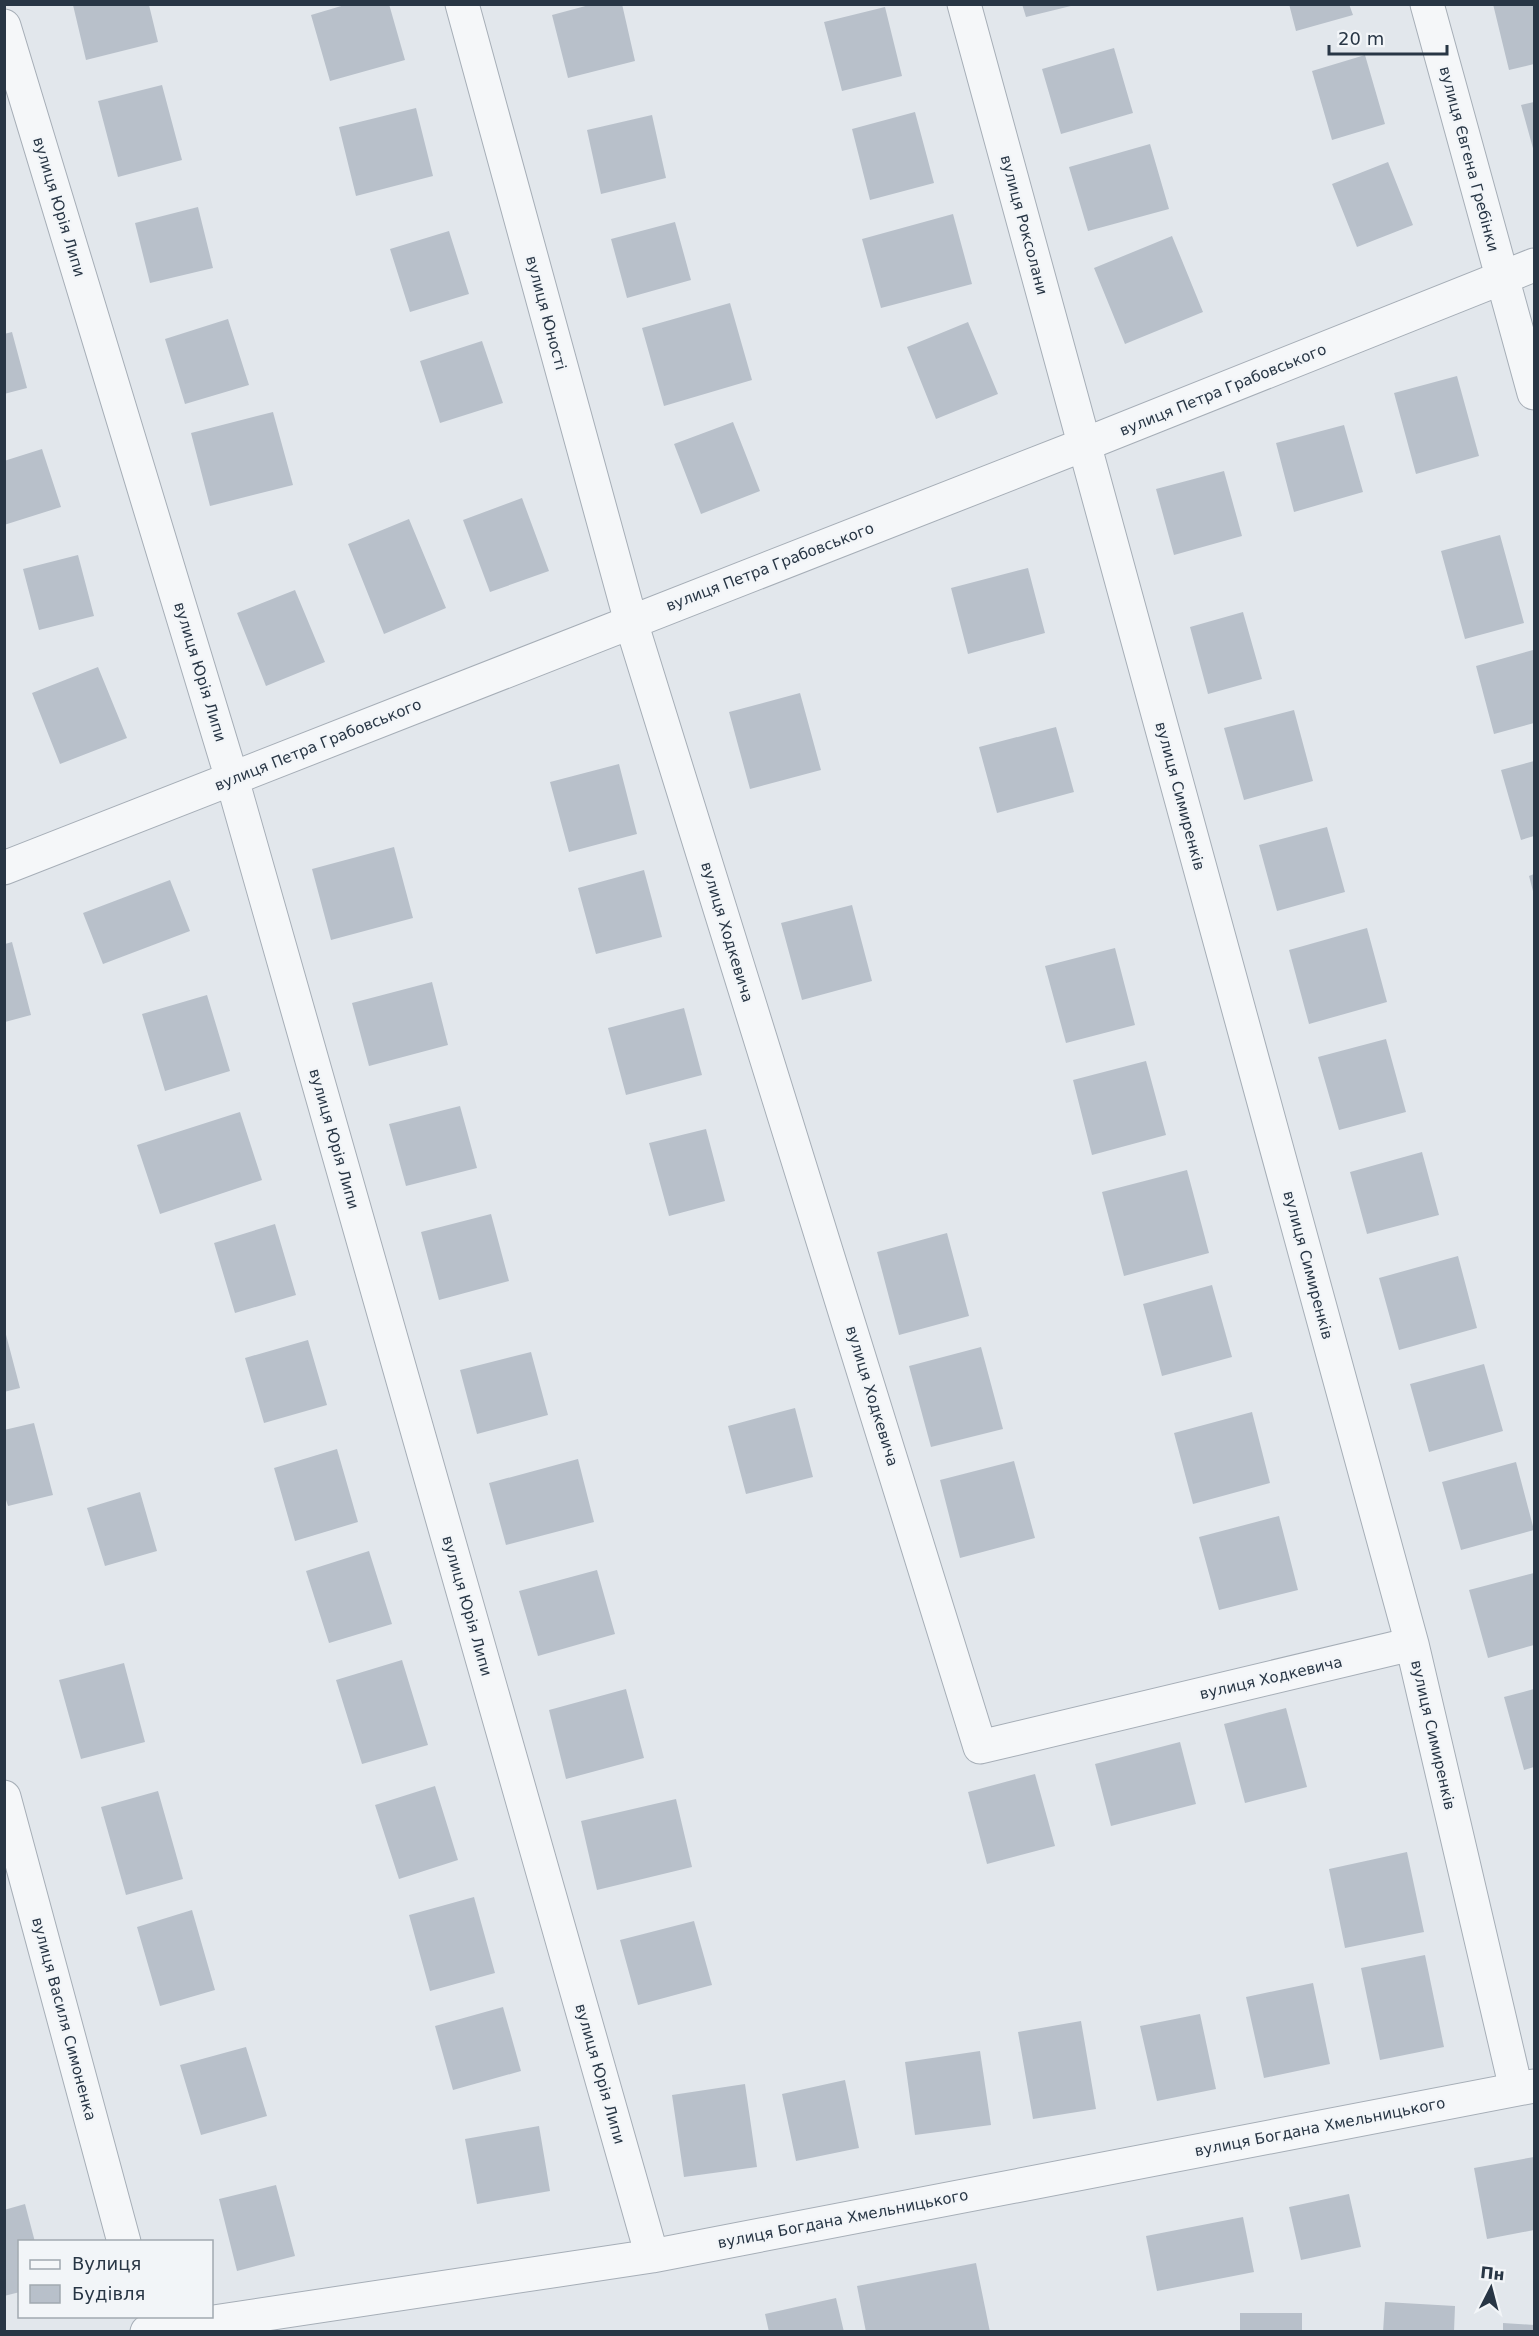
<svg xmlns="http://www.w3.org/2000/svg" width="1539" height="2336" font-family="'DejaVu Sans',sans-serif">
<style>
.building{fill:#b8c0ca}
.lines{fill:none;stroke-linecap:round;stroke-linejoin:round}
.minor-casing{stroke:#a6aeb7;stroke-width:35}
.minor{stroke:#f5f7f9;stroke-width:33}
.labels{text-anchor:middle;stroke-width:4.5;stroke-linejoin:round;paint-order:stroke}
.street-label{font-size:15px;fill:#283645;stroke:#f2f5f8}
</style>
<rect width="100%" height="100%" fill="#e2e7ec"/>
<path class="building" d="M348 4H389L405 60 330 81 311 15Z
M593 4H622L635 61 568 78 552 15Z
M1022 4H1075V5L1026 17Z
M1289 4H1349L1353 15 1296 31Z
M1493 4H1534V64L1509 70Z
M73 5H149L158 42 86 60Z
M885 7 902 76 842 91 824 22Z
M1114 48 1133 113 1061 134 1042 69Z
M1365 55 1385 124 1332 140 1312 71Z
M162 85 182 160 118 177 98 101Z
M1534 102V152L1521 105Z
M416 108 433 176 356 196 339 127Z
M915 112 934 183 870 200 852 129Z
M652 115 666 178 601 194 587 130Z
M1150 144 1169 209 1088 231 1069 167Z
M1388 162 1413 225 1357 247 1332 184Z
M198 207 213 268 150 283 135 223Z
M953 214 972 284 881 308 862 239Z
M675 222 691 280 627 298 611 239Z
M449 231 469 294 410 312 390 249Z
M1172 236 1203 312 1125 344 1094 268Z
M730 303 752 380 664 406 642 328Z
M228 319 249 385 185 404 165 339Z
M968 322 998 394 936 419 907 347Z
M12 332 27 388 4 394V334Z
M482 341 503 403 440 423 420 361Z
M1457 376 1479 456 1416 474 1394 393Z
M273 412 293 485 210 506 191 433Z
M733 422 760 491 701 514 674 444Z
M1344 425 1363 492 1294 512 1276 443Z
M42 449 61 507 4 525V461Z
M1224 471 1242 536 1174 555 1156 489Z
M522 498 549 571 490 592 463 520Z
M409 519 446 608 384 634 348 544Z
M1500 535 1524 623 1465 639 1441 551Z
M78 555 94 616 39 630 23 569Z
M1028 568 1045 633 968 654 951 588Z
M295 590 325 662 266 686 237 613Z
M1243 612 1262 679 1208 694 1190 627Z
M1533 650 1534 723 1494 734 1476 666Z
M98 667 127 738 60 764 32 693Z
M800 693 821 770 750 789 729 712Z
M1294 710 1313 781 1244 800 1224 728Z
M1056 727 1074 792 997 813 979 747Z
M1534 761V836L1521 840 1501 770Z
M619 764 637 834 569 852 550 782Z
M1327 827 1345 892 1277 911 1259 845Z
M394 847 413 918 331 940 312 869Z
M644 870 662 937 596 954 578 888Z
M1534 874V895L1529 876Z
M170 880 190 931 103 964 83 913Z
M852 905 872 981 802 1000 781 923Z
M1367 928 1387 1002 1309 1024 1289 950Z
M12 942 31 1015 5 1022V944Z
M1115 948 1135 1025 1066 1043 1045 966Z
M432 982 448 1045 369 1066 352 1003Z
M207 995 230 1071 165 1091 142 1014Z
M684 1008 702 1075 626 1095 608 1028Z
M1386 1039 1406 1112 1339 1130 1318 1057Z
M1146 1061 1166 1135 1092 1155 1073 1080Z
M460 1106 477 1168 406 1186 389 1124Z
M240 1112 262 1180 160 1214 137 1145Z
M706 1129 725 1201 669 1216 649 1143Z
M1422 1152 1439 1215 1367 1234 1350 1172Z
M1187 1170 1209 1253 1124 1276 1102 1192Z
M491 1214 509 1281 439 1300 421 1232Z
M275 1224 296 1295 235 1313 214 1243Z
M947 1233 969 1316 899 1335 877 1252Z
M1458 1256 1477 1328 1399 1350 1379 1278Z
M1212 1285 1232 1357 1162 1376 1143 1304Z
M4 1327 20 1388 4 1392Z
M308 1340 327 1405 264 1423 245 1358Z
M981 1347 1003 1429 931 1447 909 1366Z
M531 1352 548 1415 477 1434 460 1370Z
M1484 1364 1503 1431 1429 1452 1410 1384Z
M795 1408 813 1477 746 1494 728 1426Z
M1252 1412 1270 1483 1193 1504 1174 1433Z
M34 1423 53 1495 8 1506 4 1494V1430Z
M337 1449 358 1522 295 1541 274 1468Z
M578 1459 594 1522 506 1545 489 1483Z
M1014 1461 1035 1538 960 1558 940 1480Z
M1516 1462 1534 1530 1461 1550 1442 1482Z
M140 1492 157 1551 105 1566 87 1508Z
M1279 1516 1298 1590 1219 1610 1199 1537Z
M369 1551 392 1624 329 1643 306 1571Z
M597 1570 615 1634 538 1656 519 1591Z
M1534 1573V1645L1488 1658 1469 1590Z
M402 1660 428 1745 362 1764 336 1680Z
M124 1663 145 1742 81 1759 59 1680Z
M626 1689 644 1758 566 1779 549 1710Z
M1534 1689V1767L1524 1770 1504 1697Z
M1286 1708 1307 1787 1245 1803 1224 1724Z
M1180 1742 1196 1804 1111 1826 1095 1764Z
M1035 1774 1055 1846 987 1864 968 1792Z
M435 1786 458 1860 399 1879 375 1805Z
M158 1791 183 1879 126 1895 101 1807Z
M676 1799 692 1867 597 1890 581 1821Z
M1407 1852 1424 1932 1345 1948 1329 1869Z
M474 1897 495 1973 430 1991 409 1915Z
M192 1910 215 1990 160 2006 137 1927Z
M694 1921 712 1985 638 2005 620 1940Z
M1425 1955 1444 2047 1380 2060 1361 1968Z
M1313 1983 1330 2064 1264 2078 1246 1997Z
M503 2007 521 2071 453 2090 435 2026Z
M1200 2014 1216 2089 1157 2101 1140 2026Z
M1081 2021 1096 2109 1033 2119 1018 2032Z
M246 2047 267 2116 201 2135 180 2065Z
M980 2051 991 2125 915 2135 905 2062Z
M845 2080 859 2148 796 2161 782 2094Z
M745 2084 757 2167 684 2177 672 2095Z
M539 2126 550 2191 477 2204 465 2139Z
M1534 2157V2230L1487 2239 1474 2168Z
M276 2185 295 2256 237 2271 219 2199Z
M1349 2194 1361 2247 1301 2260 1289 2207Z
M25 2204 35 2242H20V2292L4 2296V2210Z
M1243 2217 1254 2272 1157 2291 1146 2236Z
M976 2263 990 2332H866L857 2286Z
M836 2298 844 2332H769L765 2314Z
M1385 2302 1455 2306 1454 2332H1383Z
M1240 2313H1302V2332H1240Z
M1503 2323 1534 2325V2332H1503Z"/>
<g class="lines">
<g class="minor-casing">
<path id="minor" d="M462 4 631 622 980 1747 1412 1644
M964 4 1412 1644 1516 2089
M1427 4 1534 393
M4 26 232 779 652 2256
M4 868 1083 445 1534 265
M4 1797 124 2242
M147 2332 652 2256 1534 2086"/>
</g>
<use href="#minor" class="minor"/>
</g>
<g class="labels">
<g class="street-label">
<text transform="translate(1469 159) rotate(75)" y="5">вулиця Євгена Гребінки</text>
<text transform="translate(59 207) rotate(73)" y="5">вулиця Юрія Липи</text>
<text transform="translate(1024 225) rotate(75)" y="5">вулиця Роксолани</text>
<text transform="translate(546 313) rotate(75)" y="5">вулиця Юності</text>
<text transform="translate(1223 390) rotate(-22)" y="5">вулиця Петра Грабовського</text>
<text transform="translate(770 567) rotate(-21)" y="5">вулиця Петра Грабовського</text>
<text transform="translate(200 672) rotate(73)" y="5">вулиця Юрія Липи</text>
<text transform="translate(318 745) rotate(-22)" y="5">вулиця Петра Грабовського</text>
<text transform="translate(1180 796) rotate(75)" y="5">вулиця Симиренків</text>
<text transform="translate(727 932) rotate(73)" y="5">вулиця Ходкевича</text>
<text transform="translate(334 1139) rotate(74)" y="5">вулиця Юрія Липи</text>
<text transform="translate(1308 1265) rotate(75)" y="5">вулиця Симиренків</text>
<text transform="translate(872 1396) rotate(73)" y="5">вулиця Ходкевича</text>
<text transform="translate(467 1606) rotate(74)" y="5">вулиця Юрія Липи</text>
<text transform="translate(1271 1678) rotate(-13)" y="5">вулиця Ходкевича</text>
<text transform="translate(1433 1735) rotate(77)" y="5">вулиця Симиренків</text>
<text transform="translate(64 2019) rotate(75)" y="5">вулиця Василя Симоненка</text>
<text transform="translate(600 2074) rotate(74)" y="5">вулиця Юрія Липи</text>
<text transform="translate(1320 2127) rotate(-11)" y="5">вулиця Богдана Хмельницького</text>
<text transform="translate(843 2219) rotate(-11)" y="5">вулиця Богдана Хмельницького</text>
</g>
</g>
<rect width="1539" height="2336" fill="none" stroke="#283645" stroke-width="12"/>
<rect x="18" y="2240" width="195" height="78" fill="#f2f5f8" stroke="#a1a9b0" stroke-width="1.5"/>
<rect x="30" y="2260" width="30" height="9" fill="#f5f7f9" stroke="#a1a9b0" stroke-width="1.5"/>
<text x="72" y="2270" font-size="18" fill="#283645">Вулиця</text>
<rect x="30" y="2285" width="30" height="18" fill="#b8c0ca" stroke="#a1a9b0" stroke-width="1.5"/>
<text x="72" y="2300" font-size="18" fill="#283645">Будівля</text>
<g transform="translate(1491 2288) rotate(6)" stroke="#f2f5f8" stroke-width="4.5" paint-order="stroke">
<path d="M0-4.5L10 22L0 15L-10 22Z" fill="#283645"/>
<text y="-9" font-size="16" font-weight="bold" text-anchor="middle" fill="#283645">Пн</text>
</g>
<path d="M1329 45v9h118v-9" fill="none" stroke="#283645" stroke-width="3"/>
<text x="1338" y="45" font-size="18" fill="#283645" stroke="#f2f5f8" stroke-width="4.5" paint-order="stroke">20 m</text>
</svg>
